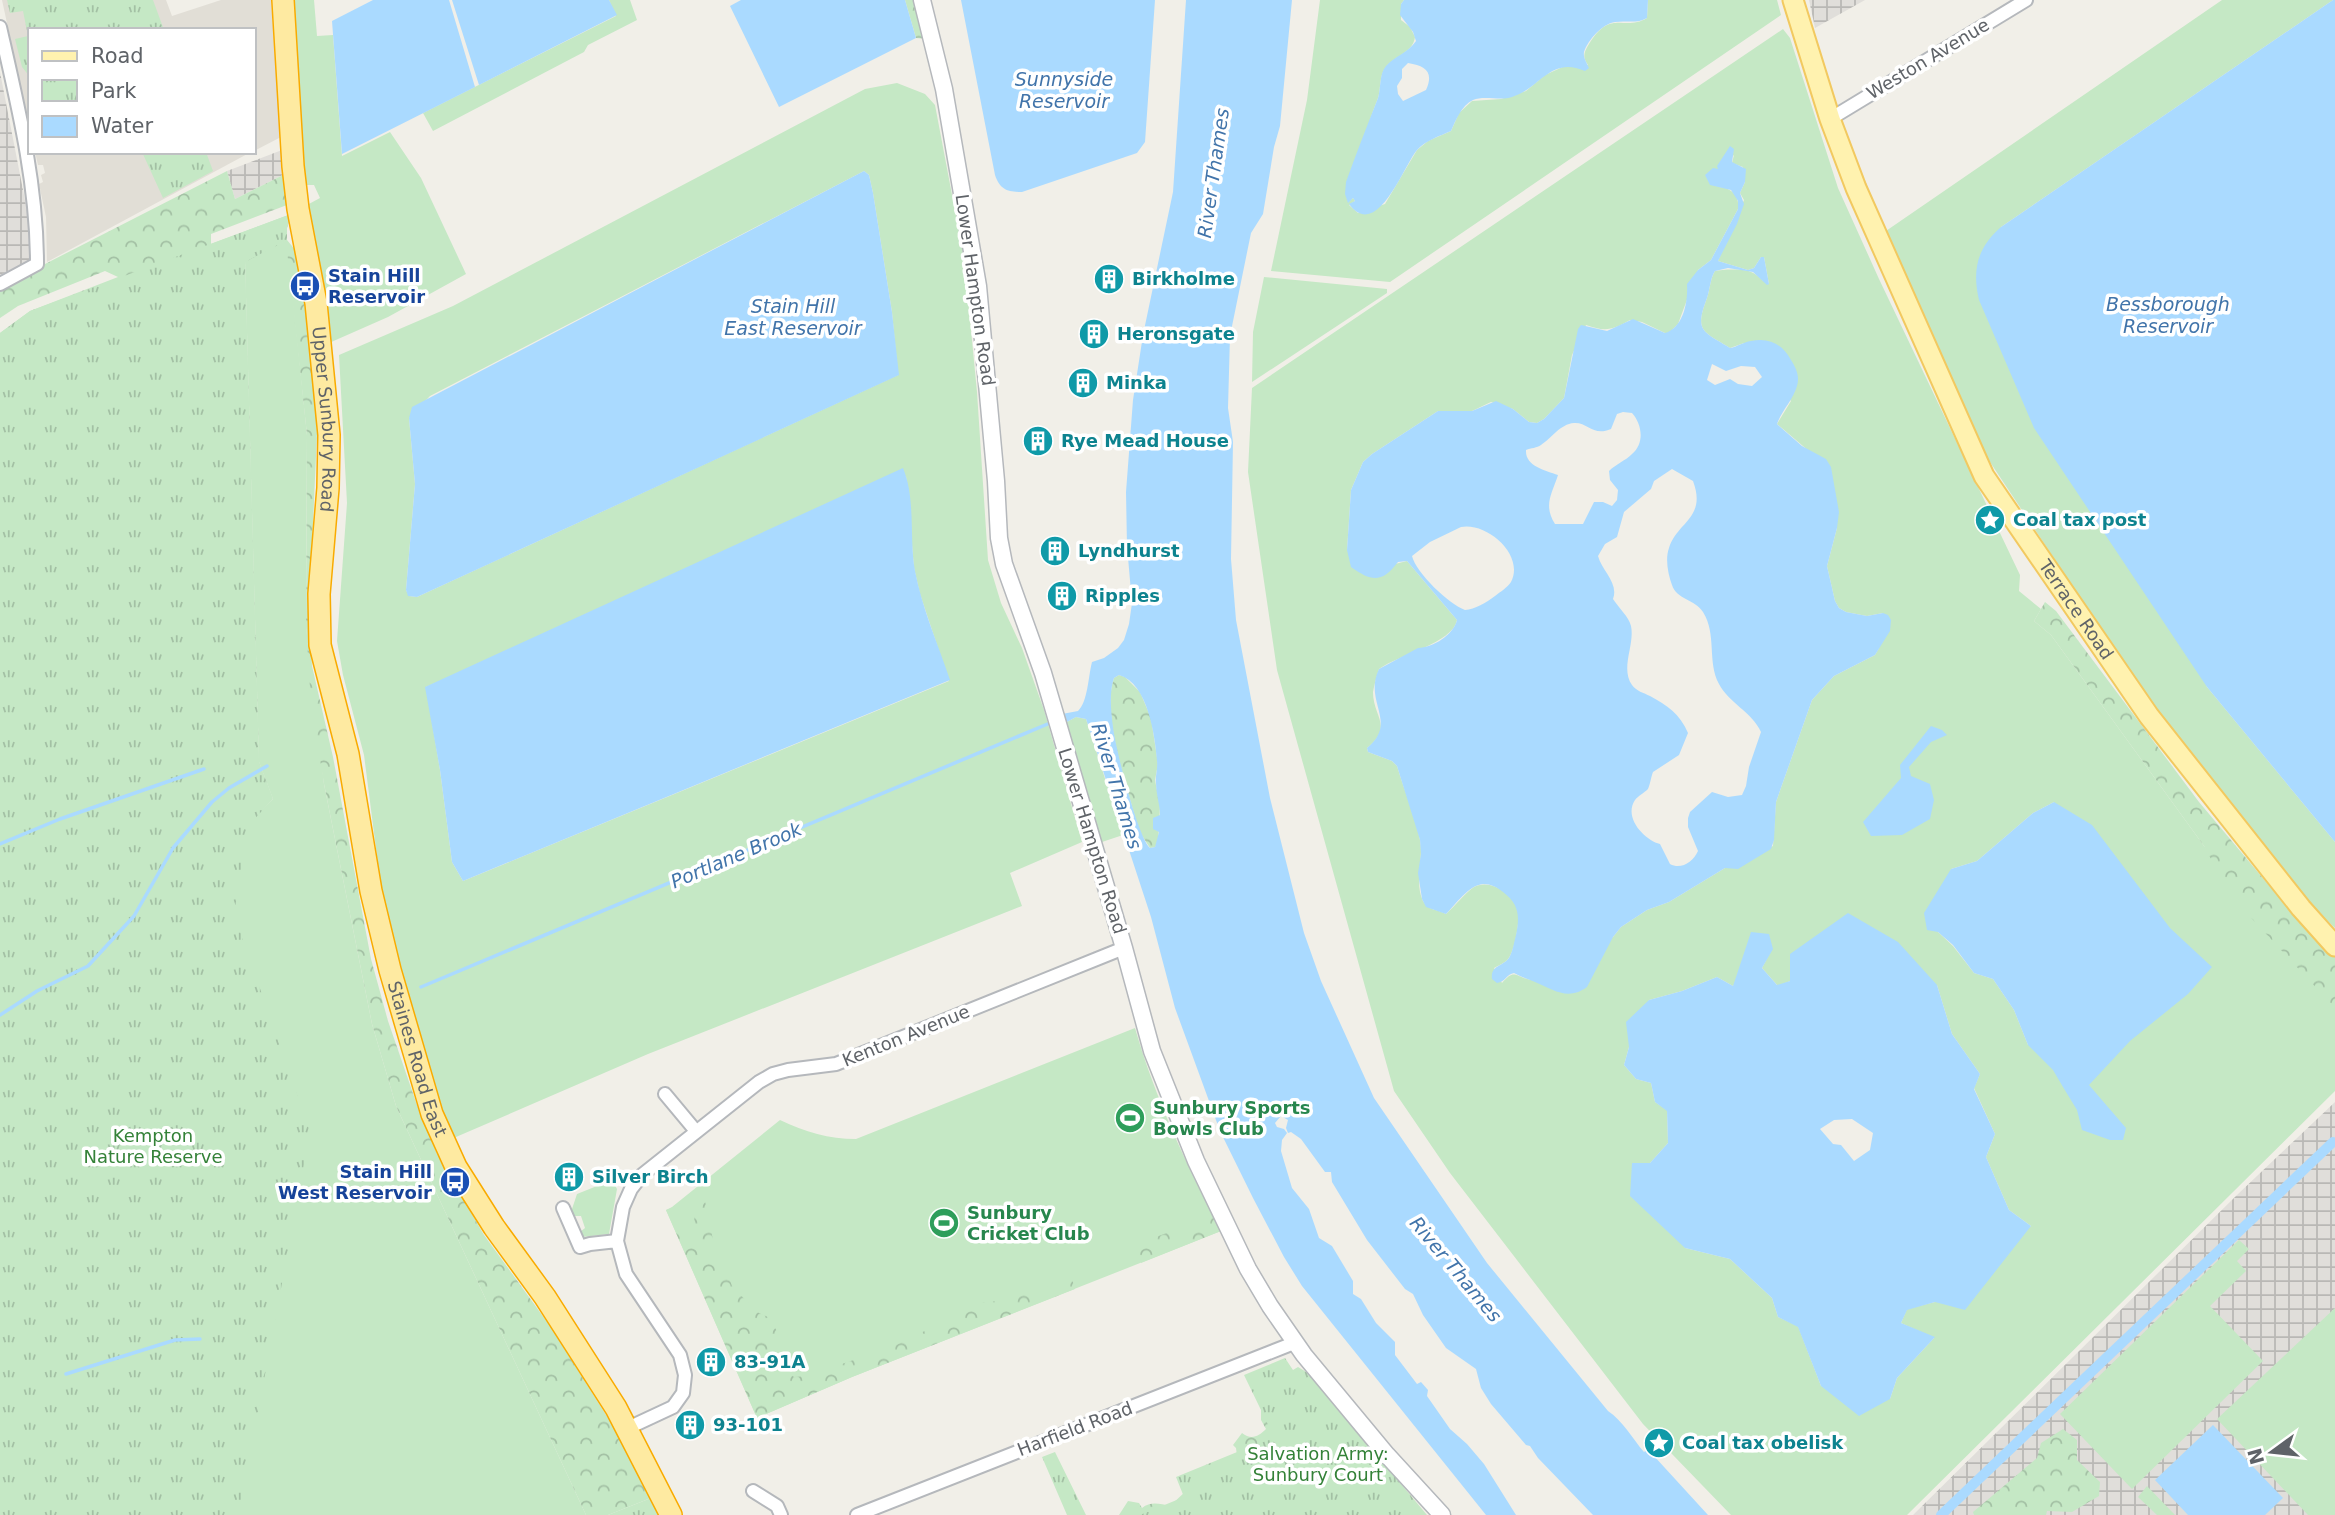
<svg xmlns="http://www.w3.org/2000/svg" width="2335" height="1515" font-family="'DejaVu Sans',sans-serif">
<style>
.industrial{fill:url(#industrial-grid)}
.education{fill:#e1ded6}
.grass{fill:#c5e8c5;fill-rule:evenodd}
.forest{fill:url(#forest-crowns)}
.park{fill:url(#park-tufts)}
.water{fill:#aadaff;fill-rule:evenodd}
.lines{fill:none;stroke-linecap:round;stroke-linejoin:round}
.stream{stroke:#aadaff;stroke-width:3.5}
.canal{stroke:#aadaff;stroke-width:10}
.minor-casing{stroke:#b5b8bc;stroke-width:16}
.tertiary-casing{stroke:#b5b8bc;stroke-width:19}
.primary-casing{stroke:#f2c960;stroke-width:23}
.trunk-casing{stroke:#f9ab00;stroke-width:24}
.minor{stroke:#fff;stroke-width:12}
.tertiary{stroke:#fff;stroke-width:16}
.primary{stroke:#fff2af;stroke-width:19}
.trunk{stroke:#feeaa1;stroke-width:21}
.labels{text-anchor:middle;stroke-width:7;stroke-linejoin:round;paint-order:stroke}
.street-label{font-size:18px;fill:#5f6368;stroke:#fff}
.transit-label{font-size:18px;font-weight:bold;fill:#164399;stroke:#fff;text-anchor:start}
.culture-label{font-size:18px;font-weight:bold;fill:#0d838f;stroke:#fff;text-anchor:start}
.leisure-label{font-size:18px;font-weight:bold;fill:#27864d;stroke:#fff;text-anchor:start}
.park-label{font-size:18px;fill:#348238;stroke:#fff}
.water-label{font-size:19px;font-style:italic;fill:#4174aa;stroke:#fff}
</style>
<defs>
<pattern id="industrial-grid" width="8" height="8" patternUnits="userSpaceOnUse" patternTransform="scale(1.75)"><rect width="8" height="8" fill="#e0deda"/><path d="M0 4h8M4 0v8" fill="none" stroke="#b9b8b5"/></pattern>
<pattern id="forest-crowns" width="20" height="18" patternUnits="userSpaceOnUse" patternTransform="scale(1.75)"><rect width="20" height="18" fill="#c5e8c5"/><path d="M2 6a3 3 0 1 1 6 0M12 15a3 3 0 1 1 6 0" fill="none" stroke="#a3c0a4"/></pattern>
<pattern id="park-tufts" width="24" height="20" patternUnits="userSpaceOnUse" patternTransform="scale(1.75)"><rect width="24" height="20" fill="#c5e8c5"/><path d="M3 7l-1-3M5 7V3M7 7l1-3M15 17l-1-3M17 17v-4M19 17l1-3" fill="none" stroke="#a3c0a4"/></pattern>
</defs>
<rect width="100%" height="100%" fill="#f1efe8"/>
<path class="industrial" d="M1809 0H1865L1815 28Z
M0 72 30 226 29 261 0 275Z
M282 150 285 174 235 199 227 171Z
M2335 1102V1515H1913L2237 1195Z"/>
<path class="education" d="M2 0H166L172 16 221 0H271L281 137 254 151V30H30V130Z
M35 152H251L47 262 46 217 39 184 43 182 41 175 45 173 43 165H38Z"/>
<path class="grass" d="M294 0H314L317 36 333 35 342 156 390 132 421 178 466 274 388 317 329 343 315 236 307 205 320 198 314 185H305Z
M609 0H630L637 20 588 45 584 52 433 131 423 113 616 16Z
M1320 0H1404L1401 4V20L1410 27 1415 37C1413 53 1394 56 1386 67 1379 75 1381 89 1378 98 1364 133 1357 166 1348 202L1353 198 1355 201 1349 205 1358 213 1385 204 1417 150 1428 141 1451 131 1459 113 1472 101 1501 99 1526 91 1545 75 1567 65H1588C1582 57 1584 52 1589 44 1611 8 1624 32 1647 18L1648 0H1777L1781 15 1390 282 1271 271 1307 100Z
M2222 0H2333L2001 227 2207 687 2335 842V928L2319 913 2157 713 1984 453 1883 233Z
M1783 29 1790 38 1838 188 1879 279 2020 575 2019 591 2041 609 2034 621 2051 635 2204 846 2335 1007V1091L1907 1515H1731L1643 1424 1450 1173 1394 1091 1277 670 1248 472 1252 388ZM1734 155 1732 163 1743 167 1745 182 1740 193 1744 200 1718 261 1748 270 1754 268 1761 257H1764L1769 284C1761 280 1761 278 1755 274 1748 268 1724 269 1715 271 1710 279 1710 289 1707 298 1694 332 1703 331 1730 348L1744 343 1791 401 1777 424 1810 452 1837 528 1827 566 1835 601 1839 608 1846 612 1867 616 1883 613 1879 648 1875 655 1834 676 1812 700 1776 802 1773 846 1725 868 1669 902 1647 910 1621 927 1613 937 1531 980C1515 977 1515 968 1502 983L1494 968C1499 965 1505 963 1508 959 1515 951 1520 920 1518 910 1515 894 1489 878 1474 887 1464 894 1455 906 1446 914 1437 909 1429 911 1423 901 1414 882 1424 860 1420 840 1415 815 1404 790 1397 766L1392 761 1368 752 1367 748C1394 726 1373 717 1373 692 1374 685 1377 676 1379 669 1398 655 1453 643 1457 620L1407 561 1395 564 1347 550 1351 490 1363 462 1372 454 1438 411H1472L1491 402 1513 409 1529 422 1537 423 1544 419 1564 398 1572 355 1586 325C1605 332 1613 330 1630 320L1642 322 1665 333H1669L1678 324 1698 270 1711 260 1738 209C1740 196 1731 187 1718 187L1717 170ZM2054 802 2028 1045 2014 1010 1993 979 1974 973 1953 946 1938 932 1951 869 1977 861 2033 813ZM1772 949 1762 968 1778 986 1790 981 1937 985 1952 1034 1980 1074 1974 1088 1995 1134 1986 1157 2009 1210 2031 1226 1935 1302 1907 1309 1901 1323 1934 1338 1897 1378 1890 1399 1821 1386 1798 1326 1778 1317 1772 1298 1730 1259 1685 1248 1650 1163 1668 1143 1667 1110 1655 1102 1651 1083 1636 1079 1624 1065 1629 1047 1649 1000 1682 991 1717 977 1733 986Z
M897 83 925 94 935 105 964 258 977 392 988 560 1001 603 1022 648 1044 710 1082 842 1010 873 1022 906 648 1054 449 1140 387 934 364 755 343 675 337 641 347 503 339 355 453 306 865 89ZM864 171 869 175 873 193 892 312 898 375 417 597 409 596 406 590 415 484 409 418 430 396ZM906 476 914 568 920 594 949 681 463 881 452 862 440 770 426 687Z
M287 240 307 435 306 627 324 784 372 1024 396 1106 586 1515H0L99 975 273 799 259 762 245 261Z
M1264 277 1387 289V293L1252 382 1253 332Z
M1076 717 1086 719 1123 835 1099 843 1065 723Z
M1135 1028C1155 1098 1187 1166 1221 1231L852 1377 757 1418 666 1210 672 1207 780 1120C805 1132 829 1139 856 1139Z
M612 1180 617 1189 609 1234 582 1237 580 1232 585 1228 581 1216H572L571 1212 577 1194Z
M2239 1240 2249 1249 2237 1261 2246 1271 2210 1306 2263 1361 2132 1489 2060 1414Z
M2335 1308V1515H2308L2217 1419Z
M2147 1486 2175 1515H2157L2138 1497Z"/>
<path class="forest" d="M905 0H916L928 39 916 38Z
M227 171 235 199 285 174 287 205 211 234V244L291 214 287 228V240L297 252 313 366 317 434 309 613 312 666 333 757 371 959 388 1021 417 1105 437 1154 484 1235 550 1326 625 1445 651 1498 608 1515H586L396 1106 372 1024 324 784 311 704 306 627 307 435 286 241 245 262 259 762 273 799 0 333 30 311 118 277 105 271 18 306 0 318V287Z
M2045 602 2056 611 2199 802 2299 921 2335 953V1008L2243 909 2220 876 2204 846 2051 635 2034 621Z
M1119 675 1125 677 1140 692 1151 718 1158 764 1155 780 1160 806 1158 843 1155 847 1150 848 1141 834 1137 823C1127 788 1101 712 1114 678Z
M698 1195H701L705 1201 713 1240 706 1245 705 1254 711 1260 724 1264 732 1286 757 1312 772 1319 787 1359 788 1372 794 1377 807 1376 894 1346 941 1323 954 1310 970 1304 1007 1300 1072 1279 1075 1289 852 1377 757 1418 666 1210 672 1208 690 1232H696C695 1220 690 1206 698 1195Z
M1213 1215 1221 1231 1141 1263 1138 1244Z
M1261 1400 1282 1447 1237 1456 1236 1448 1233 1445 1242 1433C1251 1440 1258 1437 1266 1429L1261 1420Z
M2063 1429 2077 1440V1460L2100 1482 2099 1496 2072 1512 2047 1511 2046 1515H1974L1973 1512 2037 1458 2041 1443Z
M1187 1490 1219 1515H1119L1128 1501 1139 1503 1142 1508C1151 1501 1160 1504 1170 1506Z"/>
<path class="park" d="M7 0H153L164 30H30V77L22 67 15 39 28 36 23 11 10 13Z
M142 152H206L213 171 163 198Z
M291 214 287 228V240L245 262 259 762 273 799 248 826 234 914 310 1132 239 1515H0V333L30 311Z
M1285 1358 1293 1370 1298 1367 1308 1373 1427 1515H1140L1184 1497 1176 1477 1274 1437 1244 1375Z
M1055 1452 1086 1515H1067L1042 1457Z
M651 1498 659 1515H608Z"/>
<path class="water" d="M373 0H449L475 87 342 154 332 21Z
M452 0H609L617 15 479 85Z
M741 0H905L916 38 779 107 730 6Z
M961 0H1155L1145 142 1137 153 1022 192C1008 192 1000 190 995 175Z
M1186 0H1292L1280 126 1274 147 1263 214 1251 233 1230 336 1228 408 1233 442 1231 559 1236 620 1270 798 1304 933 1321 981 1374 1098 1487 1263 1608 1411C1623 1421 1632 1438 1644 1452L1647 1450 1654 1456 1708 1515H1593L1538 1458 1530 1446 1526 1445 1491 1404 1481 1388 1476 1369 1446 1348 1423 1315 1413 1294 1405 1289 1367 1240 1332 1182 1331 1172H1325L1301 1139 1291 1132 1288 1133 1286 1128 1288 1120 1281 1116 1275 1123 1277 1127 1284 1129 1287 1133 1282 1140 1281 1151 1292 1188 1309 1209 1319 1238 1332 1246 1353 1281V1294L1361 1299 1376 1323 1395 1342V1355L1417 1384 1421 1382 1428 1390 1427 1396 1450 1429 1467 1444 1484 1464 1516 1515H1486L1302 1286 1284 1257 1253 1198 1220 1131 1175 1008 1151 917 1086 719 1076 717 1065 723 1062 714 1078 711C1088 701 1088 678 1092 662L1104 658 1118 648 1124 640 1129 624 1132 603 1127 546 1126 492 1133 400 1143 335 1173 192ZM1119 675C1148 683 1155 736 1157 761 1158 769 1155 776 1156 783 1156 794 1160 805 1160 815L1153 818V829L1159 832 1155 847 1150 848C1138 838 1115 746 1113 727 1111 712 1109 692 1114 678Z
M1404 0H1648L1647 18C1637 24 1626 20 1615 22 1602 24 1588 40 1584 52 1583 58 1587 63 1589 68L1585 71C1550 56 1541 88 1512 97 1500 101 1484 95 1473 100 1461 106 1456 120 1451 131 1440 136 1426 140 1417 150 1404 165 1377 242 1349 204L1355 201 1353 198 1348 203 1345 194 1346 182C1356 154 1367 126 1378 98 1381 89 1379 74 1386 66 1395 56 1408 53 1416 41L1413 32 1400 15 1401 4ZM1408 63C1426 66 1434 72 1426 90L1403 101 1398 94 1397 86 1402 78V69Z
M2333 0H2335V842L2207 687 2034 428 1979 300C1972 270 1977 248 2001 227Z
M1730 146 1734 149 1732 162 1746 169 1745 182 1740 193 1744 204 1737 224 1718 261 1748 270 1754 268 1761 257H1764L1769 284 1767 285 1753 272 1728 268 1715 271C1710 279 1710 289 1707 298 1694 332 1703 331 1730 348 1737 347 1743 342 1751 341 1769 337 1782 344 1791 360 1796 368 1800 376 1797 386 1793 400 1782 410 1777 424L1802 446 1826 459 1831 467 1839 512 1837 528 1827 566 1835 601 1839 608 1846 612 1867 616 1883 613 1888 615 1891 620 1890 631 1875 655 1834 676 1812 700 1776 802 1774 840 1771 849 1738 869 1725 868 1669 902 1647 910 1621 927 1613 937 1587 987C1568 1001 1554 990 1535 982 1528 979 1521 977 1514 973 1507 974 1505 982 1497 983L1492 979C1490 964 1505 967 1510 956 1513 950 1514 942 1516 935 1520 916 1519 904 1503 892 1497 887 1491 884 1483 884 1469 885 1455 905 1446 914L1426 907 1422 899 1418 873 1421 854 1420 840 1397 766 1392 761 1368 752 1367 748C1399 722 1363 702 1379 669L1418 648C1433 648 1454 634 1457 620L1407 561 1398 562C1382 583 1372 582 1351 567L1347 550 1351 490 1363 462 1372 454 1438 411H1472L1496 401 1513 409 1529 422 1537 423 1544 419 1564 398 1578 329 1581 325 1607 331 1633 319 1665 333C1684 327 1688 301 1687 284L1698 270 1711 260 1738 209V201L1731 190 1710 185 1705 175 1713 168 1718 169 1717 166ZM1712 364 1726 371 1741 366 1755 367 1762 377 1752 386 1738 384 1730 379 1715 385 1707 380ZM1623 412 1632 413C1642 424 1645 443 1632 454 1625 461 1616 464 1609 471L1610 480 1618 490 1617 500 1612 506 1603 502H1594L1583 524H1555C1543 505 1552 494 1558 475 1545 470 1525 466 1526 450 1531 448 1537 448 1541 445 1552 438 1560 424 1574 423 1588 422 1593 437 1611 429L1617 414ZM1672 469 1693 481C1707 518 1677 522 1669 548 1665 559 1668 574 1672 585 1677 600 1695 599 1703 612 1717 634 1707 662 1719 684 1729 703 1752 712 1761 732L1749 767 1746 786 1742 795 1728 797 1712 792 1690 812 1688 818V827L1698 851C1693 862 1681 870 1670 864L1660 844C1645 840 1623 818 1635 800 1638 796 1644 793 1648 789 1650 785 1651 777 1653 772L1679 755 1688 733C1680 714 1667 705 1650 696 1644 693 1636 691 1632 685 1620 668 1635 645 1631 626 1629 617 1618 607 1613 599 1619 583 1602 571 1598 556L1605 544 1617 537 1624 512 1651 489 1654 481ZM1461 527C1487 522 1525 555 1511 582 1508 587 1500 592 1495 596 1486 603 1475 609 1465 610 1449 604 1416 573 1412 556L1430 542Z
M864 171 869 175 873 193 892 312 899 375 417 597 408 596 406 590 415 484 409 418 412 407Z
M903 468C916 499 909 538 915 571 922 608 938 644 950 680L463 881 452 862 440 770 425 687Z
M1931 726 1942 730 1947 735 1931 742 1909 767 1911 776 1930 784 1934 800 1930 819 1902 835 1871 836 1863 822 1901 778 1900 765Z
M2054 802 2092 825 2170 928 2212 967 2188 994 2130 1041 2089 1085 2126 1128 2123 1140H2110L2082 1130 2077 1110 2063 1087 2053 1070 2028 1045 2014 1010 1993 979 1974 973 1953 945 1938 932 1927 930 1924 913 1951 869 1977 861 2033 813Z
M1848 913 1898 942 1937 985 1952 1034 1980 1074 1974 1089 1995 1134 1986 1157 2009 1210 2031 1226 1965 1310 1935 1302 1907 1310 1901 1323 1935 1337 1897 1378 1890 1399 1859 1416 1821 1386 1798 1327 1778 1317 1772 1298 1730 1259 1685 1248 1630 1196 1632 1163H1650L1668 1143 1667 1111 1655 1102 1651 1083 1636 1079 1624 1065 1629 1047 1626 1022 1649 1000 1682 991 1717 977 1733 986 1751 932 1769 934 1773 949 1762 968 1777 985 1790 981V954ZM1852 1119 1873 1133 1870 1150 1854 1161 1841 1145 1833 1144 1820 1129 1834 1120Z
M2213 1425 2283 1498 2265 1515H2188L2155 1480Z"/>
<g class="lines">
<path class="stream" d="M0 844 60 819 204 769
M421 987 1050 723
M0 1015 37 991 88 966 134 916 173 848 212 802 229 788 267 766
M66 1374 175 1340 200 1339"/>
<path class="canal" d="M1941 1515 2333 1142"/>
<g class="minor-casing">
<path id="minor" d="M0 27C18 106 37 183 37 264L0 284
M1830 119 2026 0
M665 1094 695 1130
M563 1208 580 1247 590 1244 617 1241
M628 1428 673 1407 683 1393 685 1375 680 1355 626 1274 617 1241 623 1207 631 1189 642 1175 759 1082 773 1074 788 1070 836 1064 1124 948
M753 1491 777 1506 781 1515
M857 1515 1294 1343"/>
</g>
<g class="tertiary-casing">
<path id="tertiary" d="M922 0 944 89 978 286 996 481 999 538 1004 564 1043 673 1124 948 1152 1051 1196 1161 1248 1269 1270 1306 1304 1355 1387 1455 1442 1515"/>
</g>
<g class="primary-casing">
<g id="primary">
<path id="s1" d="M1793 0 1830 119 1856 188 1984 476 2149 716 2301 908 2335 946"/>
</g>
</g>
<g class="trunk-casing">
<g id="trunk">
<path id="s2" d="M283 0 293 166 298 209 316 303 329 435 328 488 319 594 320 645 348 754 371 891 390 970 432 1114 456 1167 494 1227 545 1297 616 1408 671 1515"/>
</g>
</g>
<use href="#minor" class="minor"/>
<use href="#tertiary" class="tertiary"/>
<use href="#primary" class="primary"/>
<use href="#trunk" class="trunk"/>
</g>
<defs>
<g id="building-disc" transform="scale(1.575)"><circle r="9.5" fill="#0f9aa8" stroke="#fff"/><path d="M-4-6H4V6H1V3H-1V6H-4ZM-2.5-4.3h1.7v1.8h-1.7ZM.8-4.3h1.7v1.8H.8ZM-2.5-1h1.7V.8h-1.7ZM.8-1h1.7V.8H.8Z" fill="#fff"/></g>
<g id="bus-disc" transform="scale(1.575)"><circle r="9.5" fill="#1a4fb4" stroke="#fff"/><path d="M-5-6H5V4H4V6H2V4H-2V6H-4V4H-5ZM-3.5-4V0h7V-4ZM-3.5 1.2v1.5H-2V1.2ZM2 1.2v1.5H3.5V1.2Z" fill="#fff"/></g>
<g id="sight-disc" transform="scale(1.575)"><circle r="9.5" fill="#0f9aa8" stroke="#fff"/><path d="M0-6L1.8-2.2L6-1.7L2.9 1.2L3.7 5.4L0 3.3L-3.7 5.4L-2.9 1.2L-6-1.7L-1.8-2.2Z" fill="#fff"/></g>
<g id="stadium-disc" transform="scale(1.575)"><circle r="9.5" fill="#2e9e5b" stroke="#fff"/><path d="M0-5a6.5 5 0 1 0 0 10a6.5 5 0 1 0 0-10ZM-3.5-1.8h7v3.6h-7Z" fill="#fff"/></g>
</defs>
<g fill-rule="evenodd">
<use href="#building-disc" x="1109" y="279"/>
<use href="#bus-disc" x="305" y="286"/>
<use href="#building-disc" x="1094" y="334"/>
<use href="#building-disc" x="1083" y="383"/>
<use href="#building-disc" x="1038" y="441"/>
<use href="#sight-disc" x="1990" y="520"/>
<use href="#building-disc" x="1055" y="551"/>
<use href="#building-disc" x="1062" y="596"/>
<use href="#stadium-disc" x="1130" y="1118"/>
<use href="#building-disc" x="569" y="1177"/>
<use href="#bus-disc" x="455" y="1182"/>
<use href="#stadium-disc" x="944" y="1223"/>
<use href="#building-disc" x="711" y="1362"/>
<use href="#building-disc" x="690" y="1425"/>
<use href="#sight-disc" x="1659" y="1443"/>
</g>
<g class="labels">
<g class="street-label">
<text transform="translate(1928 59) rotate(-31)" y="6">Weston Avenue</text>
<text transform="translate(975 290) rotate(82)" y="6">Lower Hampton Road</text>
<text dy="6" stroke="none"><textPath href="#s2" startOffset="422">Upper Sunbury Road</textPath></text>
<text dy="6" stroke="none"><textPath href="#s1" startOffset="676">Terrace Road</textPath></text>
<text transform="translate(1092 841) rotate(73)" y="6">Lower Hampton Road</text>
<text transform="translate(906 1036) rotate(-22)" y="6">Kenton Avenue</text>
<text dy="6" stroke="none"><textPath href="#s2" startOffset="1074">Staines Road East</textPath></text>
<text transform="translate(1075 1429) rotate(-21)" y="6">Harfield Road</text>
</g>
<g class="transit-label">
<text x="328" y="282">Stain Hill<tspan x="328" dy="21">Reservoir</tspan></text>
<text x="432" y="1178" text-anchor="end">Stain Hill<tspan x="432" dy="21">West Reservoir</tspan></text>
</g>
<g class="culture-label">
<text x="1132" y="285">Birkholme</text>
<text x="1117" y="340">Heronsgate</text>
<text x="1106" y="389">Minka</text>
<text x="1061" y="447">Rye Mead House</text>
<text x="2013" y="526">Coal tax post</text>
<text x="1078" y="557">Lyndhurst</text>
<text x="1085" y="602">Ripples</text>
<text x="592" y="1183">Silver Birch</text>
<text x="734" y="1368">83-91A</text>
<text x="713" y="1431">93-101</text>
<text x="1682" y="1449">Coal tax obelisk</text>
</g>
<g class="leisure-label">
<text x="1153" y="1114">Sunbury Sports<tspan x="1153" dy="21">Bowls Club</tspan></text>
<text x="967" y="1219">Sunbury<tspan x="967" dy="21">Cricket Club</tspan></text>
</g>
<g class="park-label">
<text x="153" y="1142">Kempton<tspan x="153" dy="21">Nature Reserve</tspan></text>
<text x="1318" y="1460">Salvation Army:<tspan x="1318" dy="21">Sunbury Court</tspan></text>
</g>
<g class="water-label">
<text x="1064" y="86">Sunnyside<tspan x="1064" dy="22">Reservoir</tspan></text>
<text transform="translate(1213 173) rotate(-82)" y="7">River Thames</text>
<text x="2168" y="311">Bessborough<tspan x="2168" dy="22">Reservoir</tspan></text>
<text x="793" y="313">Stain Hill<tspan x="793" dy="22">East Reservoir</tspan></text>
<text transform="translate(1117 786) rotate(73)" y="7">River Thames</text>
<text transform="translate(736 855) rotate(-23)" y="7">Portlane Brook</text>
<text transform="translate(1456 1269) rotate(50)" y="7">River Thames</text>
</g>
</g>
<rect x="28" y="28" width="228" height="126" fill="#ffffff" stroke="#bfc1c3" stroke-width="2"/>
<rect x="42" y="51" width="35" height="10" fill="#fff2af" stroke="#bfc1c3" stroke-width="2"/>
<text x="91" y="63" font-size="21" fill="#5f6368">Road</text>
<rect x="42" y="80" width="35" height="21" fill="url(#park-tufts)" stroke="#bfc1c3" stroke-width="2"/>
<text x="91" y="98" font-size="21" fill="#5f6368">Park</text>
<rect x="42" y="116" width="35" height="21" fill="#aadaff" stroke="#bfc1c3" stroke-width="2"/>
<text x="91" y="133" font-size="21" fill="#5f6368">Water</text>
<g transform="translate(2272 1452) rotate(255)" stroke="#ffffff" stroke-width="5" paint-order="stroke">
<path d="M0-5L12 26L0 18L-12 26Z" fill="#5f6368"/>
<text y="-10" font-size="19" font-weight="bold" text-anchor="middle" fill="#5f6368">N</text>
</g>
</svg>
